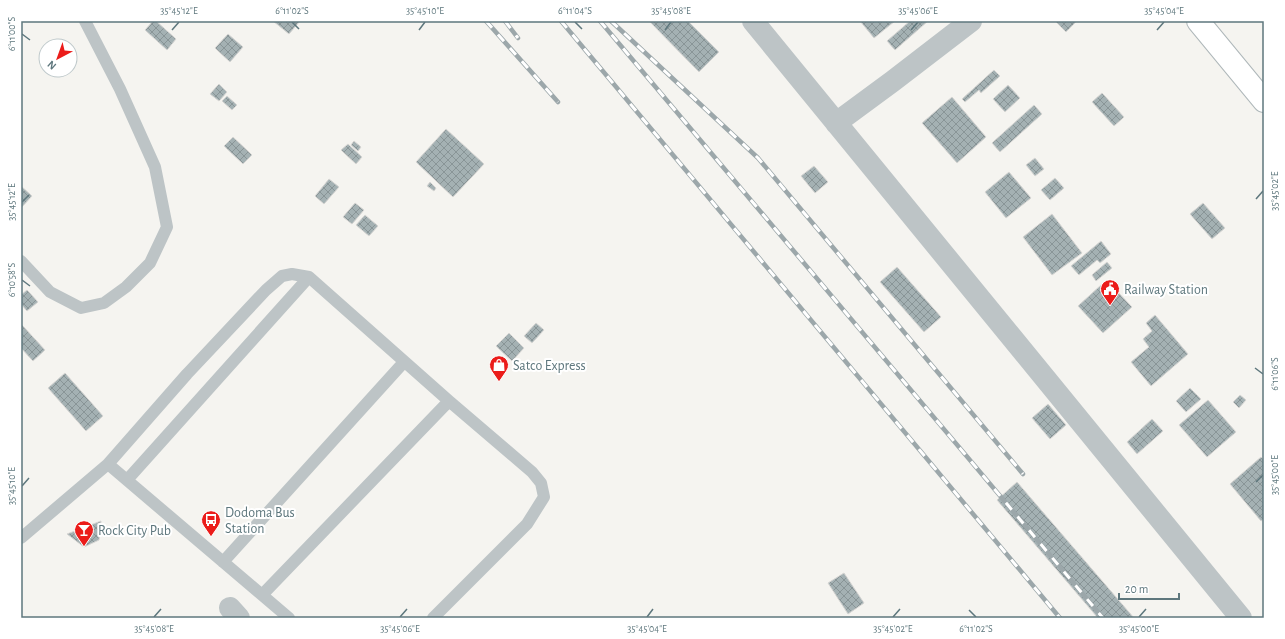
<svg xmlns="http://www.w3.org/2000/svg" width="1285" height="639" font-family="'Alegreya Sans',sans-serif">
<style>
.building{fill:url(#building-cross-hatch);stroke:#d6d5d3}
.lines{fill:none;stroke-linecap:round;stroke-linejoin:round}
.secondary-casing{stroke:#afb8ba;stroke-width:24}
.service{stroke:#bdc4c6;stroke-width:12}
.minor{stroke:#bdc4c6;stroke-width:22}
.secondary{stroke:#fff;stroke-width:22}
.rail-casing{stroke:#9ca7aa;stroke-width:4.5}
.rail{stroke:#fff;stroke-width:3;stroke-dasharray:9;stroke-linecap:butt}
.ticks{fill:none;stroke:#5e777d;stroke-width:1.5}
.labels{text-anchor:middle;stroke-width:4;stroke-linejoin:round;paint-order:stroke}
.poi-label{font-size:14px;fill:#5e777d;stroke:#fff;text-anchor:start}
.neatline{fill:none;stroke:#5e777d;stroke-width:1.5}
.ticks-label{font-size:10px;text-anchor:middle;fill:#5e777d}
</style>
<defs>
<pattern id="building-cross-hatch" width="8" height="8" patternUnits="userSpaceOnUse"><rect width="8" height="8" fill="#a4b1b3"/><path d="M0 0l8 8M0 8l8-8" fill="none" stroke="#899597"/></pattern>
</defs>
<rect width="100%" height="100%" fill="#f5f4f0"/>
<path class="building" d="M153 21H156L176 39 167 50 145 30Z
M273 21H300L289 34Z
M649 21H688L719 52 699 72Z
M860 21H895L874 38Z
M910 21H928L895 50 887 41Z
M1055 21H1077L1066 32Z
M228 34 243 47 230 62 215 48Z
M994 70 1000 76 981 93 979 90 965 102 962 99Z
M219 84 227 92 219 101 210 94Z
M1008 85 1020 98 1005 112 993 99Z
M1102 93 1124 117 1114 126 1092 102Z
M227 96 237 105 232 110 222 101Z
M952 97 986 137 957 163 922 123Z
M1034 105 1042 114 1000 152 992 143Z
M446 129 484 164 453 197 416 162Z
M233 137 252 155 243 164 224 146Z
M354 141 361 147 358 151 351 145Z
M348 144 362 157 356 164 341 150Z
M1035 158 1044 169 1035 176 1026 165Z
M814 166 828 182 815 193 801 176Z
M1009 172 1031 198 1006 218 985 192Z
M1055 178 1064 188 1050 200 1041 190Z
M329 179 339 187 324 204 315 196Z
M430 182 436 188 434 191 427 186Z
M21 186 32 196 21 208Z
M355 203 364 210 352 224 343 217Z
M1203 203 1225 228 1212 239 1190 214Z
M1052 214 1082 253 1052 275 1023 237Z
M365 215 378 226 369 236 356 225Z
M1101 241 1111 254 1100 263 1097 260 1079 275 1071 266Z
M1107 262 1112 268 1096 281 1092 275Z
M897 267 941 317 924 332 880 282Z
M1101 285 1108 292 1113 287 1132 307 1103 333 1078 306Z
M27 290 38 302 27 311 21 304V295Z
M1155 315 1188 354 1151 386 1131 362 1149 347 1143 339 1152 331 1146 323Z
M536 323 544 330 532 343 524 336Z
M21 324 45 350 33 361 21 348Z
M509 333 524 348 512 361 496 346Z
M65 373 103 416 86 431 48 388Z
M1190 388 1201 399 1186 412 1176 401Z
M1240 395 1246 400 1239 408 1233 402Z
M1208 400 1236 432 1207 457 1179 425Z
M1048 404 1066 425 1050 439 1032 418Z
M1152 419 1163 431 1137 454 1127 442Z
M1261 457 1264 460V519L1261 521 1230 484Z
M1017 482 1134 618H1098L997 500Z
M101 521 99 540 84 547 67 534Z
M844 573 864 603 848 614 828 583Z"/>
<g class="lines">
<g class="secondary-casing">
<path id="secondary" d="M1198 21 1264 101"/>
</g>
<path class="service" d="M21 261 50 292 81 308 104 303 126 287 150 263 167 227 155 167 120 89 85 21
M108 464 289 618
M127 480 309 277
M21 538 108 464 187 374 266 290 282 276 292 274 309 277 449 401 532 472 541 483 544 497 527 524 433 618
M223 562 404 362
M262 595 449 401"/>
<path class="minor" d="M753 21 1241 618
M836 123 893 81 971 21
M230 608 239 618"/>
<use href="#secondary" class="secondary"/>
<g class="rail-casing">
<path id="rail" d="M486 21 558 102
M505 21 518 38
M561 21 1060 618
M600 21 1103 618
M611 21 758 158 1023 474"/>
</g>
<use href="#rail" class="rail"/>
</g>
<path class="ticks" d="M292 22 299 29M575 22 582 29M172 30 179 22M419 30 425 22M665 30 671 22M911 30 918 22M1157 30 1164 22M22 34 30 40M1256 199 1263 191M22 202 29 195M22 280 30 286M1255 368 1263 374M1256 482 1263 475M22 486 29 478M969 610 976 617M154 617 161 609M400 617 407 609M647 617 653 609M893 617 900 609M1139 617 1146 609"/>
<defs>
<g id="civic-pin" transform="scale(1)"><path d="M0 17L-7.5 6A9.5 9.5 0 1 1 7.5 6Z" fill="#eb1c1a" stroke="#fff"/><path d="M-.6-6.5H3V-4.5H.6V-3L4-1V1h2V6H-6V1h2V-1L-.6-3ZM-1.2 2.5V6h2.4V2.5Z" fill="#fff"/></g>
<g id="shop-pin" transform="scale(1)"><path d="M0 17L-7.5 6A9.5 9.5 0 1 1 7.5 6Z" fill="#eb1c1a" stroke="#fff"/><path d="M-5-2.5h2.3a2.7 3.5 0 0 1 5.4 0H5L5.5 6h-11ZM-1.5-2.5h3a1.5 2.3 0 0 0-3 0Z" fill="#fff"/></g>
<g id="bus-pin" transform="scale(1)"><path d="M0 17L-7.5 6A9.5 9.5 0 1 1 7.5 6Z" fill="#eb1c1a" stroke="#fff"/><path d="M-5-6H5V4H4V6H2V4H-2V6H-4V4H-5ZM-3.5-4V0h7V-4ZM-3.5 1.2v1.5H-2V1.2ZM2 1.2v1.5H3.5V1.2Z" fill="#fff"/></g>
<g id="bar-pin" transform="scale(1)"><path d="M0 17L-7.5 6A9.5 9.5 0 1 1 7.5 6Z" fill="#eb1c1a" stroke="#fff"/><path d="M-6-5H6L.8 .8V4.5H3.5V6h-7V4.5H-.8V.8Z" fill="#fff"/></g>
</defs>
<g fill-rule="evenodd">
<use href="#civic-pin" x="1110" y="289"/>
<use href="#shop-pin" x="499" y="365"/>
<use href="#bus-pin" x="211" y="520"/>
<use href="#bar-pin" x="84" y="530"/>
</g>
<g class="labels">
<g class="poi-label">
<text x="1124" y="294">Railway Station</text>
<text x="513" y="370">Satco Express</text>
<text x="225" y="517">Dodoma Bus<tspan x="225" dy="16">Station</tspan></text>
<text x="98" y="535">Rock City Pub</text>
</g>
</g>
<rect width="1285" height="639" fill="none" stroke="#ffffff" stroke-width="44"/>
<g transform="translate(58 58) rotate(221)"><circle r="19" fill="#ffffff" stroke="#bfc9cb"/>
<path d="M0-3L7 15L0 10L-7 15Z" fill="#eb1c1a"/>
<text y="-6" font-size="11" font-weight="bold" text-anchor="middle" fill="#5e777d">N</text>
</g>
<path d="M1119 593v6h60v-6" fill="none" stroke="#5e777d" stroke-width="2"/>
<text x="1125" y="593" font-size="12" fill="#5e777d" stroke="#ffffff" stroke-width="3" paint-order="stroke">20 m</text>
<rect x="22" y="22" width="1241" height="595" class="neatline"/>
<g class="ticks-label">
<text x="179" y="14">35°45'12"E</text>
<text x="292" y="14">6°11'02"S</text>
<text x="425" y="14">35°45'10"E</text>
<text x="575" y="14">6°11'04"S</text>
<text x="671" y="14">35°45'08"E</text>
<text x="918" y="14">35°45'06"E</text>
<text x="1164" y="14">35°45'04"E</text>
<text transform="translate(11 34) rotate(-90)" y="4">6°11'00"S</text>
<text transform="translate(1274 191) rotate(-90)" y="4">35°45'02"E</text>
<text transform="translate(11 202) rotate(-90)" y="4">35°45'12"E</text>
<text transform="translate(11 280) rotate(-90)" y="4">6°10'58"S</text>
<text transform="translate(1274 374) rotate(-90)" y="4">6°11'06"S</text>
<text transform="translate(1274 475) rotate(-90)" y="4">35°45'00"E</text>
<text transform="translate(11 486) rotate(-90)" y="4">35°45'10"E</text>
<text x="154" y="632">35°45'08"E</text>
<text x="400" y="632">35°45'06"E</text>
<text x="647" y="632">35°45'04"E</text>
<text x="893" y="632">35°45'02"E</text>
<text x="976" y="632">6°11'02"S</text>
<text x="1139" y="632">35°45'00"E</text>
</g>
</svg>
